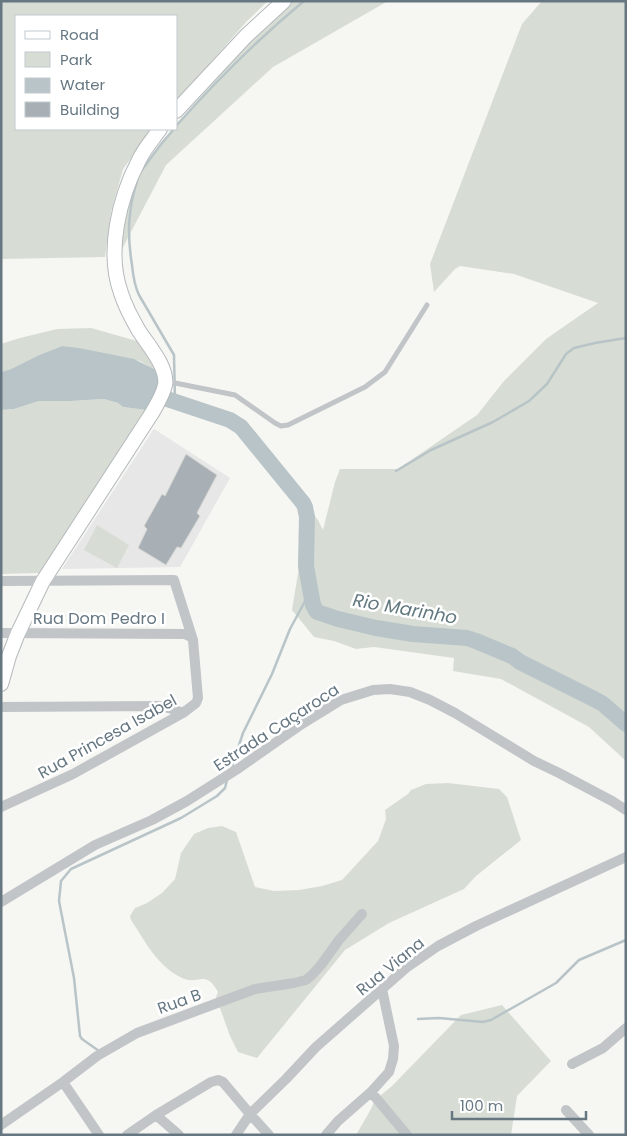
<svg xmlns="http://www.w3.org/2000/svg" width="627" height="1136" font-family="Poppins,sans-serif">
<style>
.built{fill:#e6e7e6}
.green{fill:#d7ddd4}
.water{fill:#b8c4c7}
.lines{fill:none;stroke-linecap:round;stroke-linejoin:round}
.stream{stroke:#b8c4c7;stroke-width:2.5}
.river{stroke:#b8c4c7;stroke-width:16}
.building{fill:#a8b0b5;stroke:#d7d7d5}
.secondary-casing{stroke:#b4b9bc;stroke-width:16}
.lane{stroke:#c1c5c8;stroke-width:5}
.street{stroke:#c1c5c8;stroke-width:10}
.secondary{stroke:#fff;stroke-width:14}
.labels{text-anchor:middle;stroke-width:5;stroke-linejoin:round;paint-order:stroke}
.street-label{font-size:16px;fill:#667782;stroke:#fff}
.water-label{font-size:18px;font-style:italic;fill:#62787f;stroke:#fff}
</style>
<rect width="100%" height="100%" fill="#f6f6f3"/>
<path class="built" d="M154 429 230 478 180 567 62 569Z"/>
<path class="green" d="M1 1H268L247 21 176 102V16H16V129H153L123 169 111 212 105 257 1 259Z
M291 1H388L273 67 166 165 121 251 126 215 137 176 173 129H176V125L258 32Z
M542 1H626V761L589 727 501 679 453 671 454 658 374 647 356 649 334 641 314 637 292 610 304 537V502L318 520 323 530 335 482 340 469H398L477 415 504 381 546 339 598 303 514 274 460 266 455 269 434 292 430 264 522 24Z
M91 328 144 343 157 370 148 366 140 361 62 346 39 355 11 369 1 372V344L20 338 57 329Z
M104 399 118 403 123 407 146 410 43 574 38 573 1 574V410L14 409 39 401H71Z
M97 525 129 545 117 568 84 550Z
M448 783 499 789 507 797 521 840 476 876 464 889 389 923 345 950 257 1058 238 1052 230 1036 216 997 218 992C205 968 198 986 182 978 157 966 145 941 131 920L130 916 135 908 147 903 162 893 175 879 181 853 194 834 208 828 222 826 236 832 255 887 274 891 299 890 322 886 342 880 378 841 386 819 385 810 408 794 411 790 426 784Z
M502 1005 551 1061 517 1096 511 1135H356L371 1109 375 1100 392 1086 461 1015Z"/>
<path class="water" d="M62 346 79 348 134 359 148 366 157 370 159 386 146 410 123 407 118 403 104 399 71 401H39L14 409 1 410V372L11 369 39 355Z"/>
<g class="lines">
<path class="stream" d="M176 126C216 81 258 39 304 1
M141 171 162 143 174 129
M137 181C128 210 127 234 132 265 133 275 134 285 139 295L174 355 175 401
M396 471 431 450 493 422 529 401 547 384 566 354 574 348 595 343 626 338
M231 770 243 733 272 674 290 629 310 592
M418 1019 439 1018 483 1022 491 1020 556 983 579 960 626 940
M99 1051 82 1039 80 1036 74 978 59 901 61 881 71 869 181 818 217 796 225 788 227 780"/>
<path class="river" d="M146 392 230 420 241 427 303 503 305 507 307 517 306 566 313 605 317 612 338 619 376 628 413 634 467 638 476 641 512 656 520 662 594 699 603 704 626 724"/>
</g>
<path class="building" d="M186 454 217 475 197 513 200 516 181 548 177 547 166 565 138 548 147 529 144 526 162 494 165 496Z"/>
<g class="lines">
<g class="secondary-casing">
<path id="secondary" d="M176 111 246 36 284 1
M1 684 9 656 18 633 43 581 152 413C157 404 163 395 165 385 168 367 148 345 139 331 132 319 125 306 121 293 106 252 119 198 139 160 144 149 153 139 160 129"/>
</g>
<path class="lane" d="M165 381 235 395 275 423 281 426 288 425 365 387 385 372 427 305"/>
<path class="street" d="M1 581 174 580 193 640 198 698 196 703 183 713 73 774 1 807
M1 633 185 634 191 637 193 640
M1 707 160 706 169 708 183 713
M1 902 95 845 152 820 187 801 239 768 302 724 341 700 373 690 390 689 410 692 430 700 455 713 534 761 559 773 612 801 626 810
M572 1064 603 1048 626 1028
M63 1082 99 1135
M371 1092 407 1135
M566 1110 589 1135
M156 1115 179 1135
M1 1125 63 1082 97 1056 137 1033 255 989 294 983 306 980 312 975 321 965 339 940 362 914
M127 1135 156 1115 211 1082 218 1080 223 1082 250 1114 269 1135
M236 1135 250 1114 286 1079 316 1047 406 968 438 946 476 926 626 857
M326 1135 338 1121 371 1092 389 1072 393 1059 394 1046 382 989"/>
<use href="#secondary" class="secondary"/>
</g>
<g class="labels">
<g class="street-label">
<text x="99" y="624">Rua Dom Pedro I</text>
<text transform="translate(276 727) rotate(-33)" y="6">Estrada Caçaroca</text>
<text transform="translate(107 736) rotate(-29)" y="6">Rua Princesa Isabel</text>
<text transform="translate(390 966) rotate(-39)" y="6">Rua Viana</text>
<text transform="translate(179 1001) rotate(-20)" y="6">Rua B</text>
</g>
<g class="water-label">
<text transform="translate(405 609) rotate(10)" y="6">Rio Marinho</text>
</g>
</g>
<rect width="627" height="1136" fill="none" stroke="#667782" stroke-width="5"/>
<rect x="15" y="15" width="162" height="115" fill="#ffffff" stroke="#c2c9cd"/>
<rect x="25" y="31" width="25" height="8" fill="#ffffff" stroke="#c2c9cd"/>
<text x="60" y="40" font-size="15" fill="#667782">Road</text>
<rect x="25" y="52" width="25" height="15" fill="#d7ddd4" stroke="#c2c9cd"/>
<text x="60" y="65" font-size="15" fill="#667782">Park</text>
<rect x="25" y="78" width="25" height="15" fill="#b8c4c7" stroke="#c2c9cd"/>
<text x="60" y="90" font-size="15" fill="#667782">Water</text>
<rect x="25" y="102" width="25" height="15" fill="#a8b0b5" stroke="#c2c9cd"/>
<text x="60" y="115" font-size="15" fill="#667782">Building</text>
<path d="M452 1111v8h134v-8" fill="none" stroke="#667782" stroke-width="2.5"/>
<text x="460" y="1111" font-size="15" fill="#667782" stroke="#ffffff" stroke-width="4" paint-order="stroke">100 m</text>
</svg>
